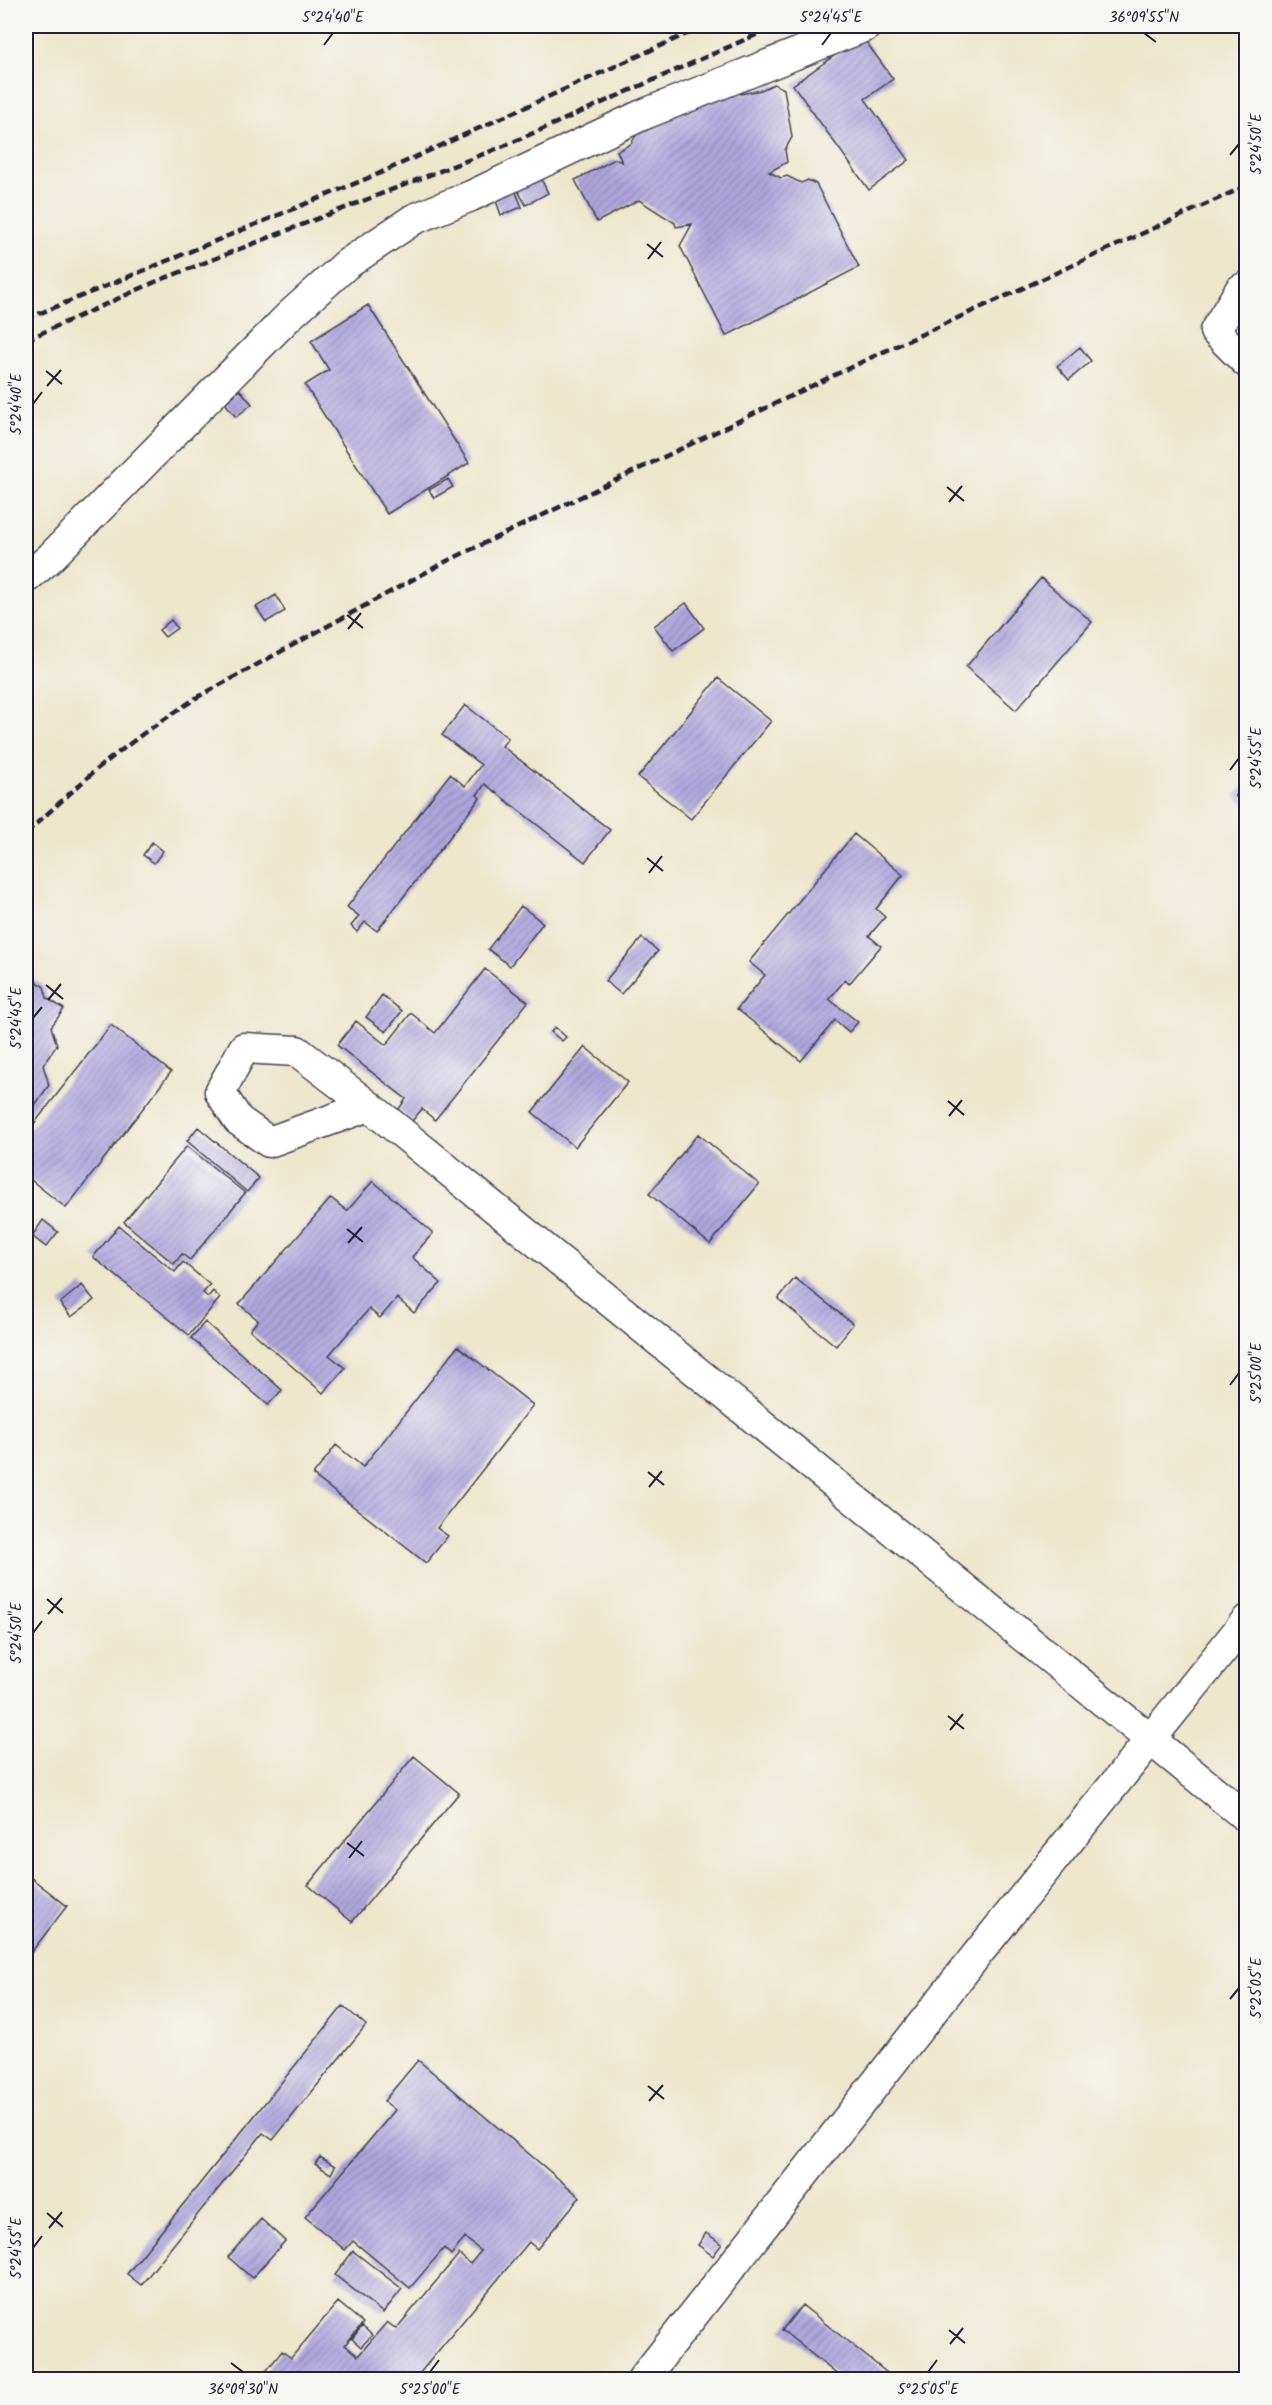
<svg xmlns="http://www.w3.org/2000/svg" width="1272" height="2405" font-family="Kalam,sans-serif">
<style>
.building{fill:url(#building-hatch)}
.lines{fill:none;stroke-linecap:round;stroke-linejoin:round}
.minor-casing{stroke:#403f51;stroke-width:33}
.minor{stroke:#fff;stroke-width:30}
.rail{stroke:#22223b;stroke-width:4.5;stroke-dasharray:9 4.5;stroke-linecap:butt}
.ticks{fill:none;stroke:#22223b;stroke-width:2}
.neatline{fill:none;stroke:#22223b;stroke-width:2}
.ticks-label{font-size:15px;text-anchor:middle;fill:#22223b}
</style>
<defs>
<pattern id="building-hatch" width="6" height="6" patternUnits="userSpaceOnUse" patternTransform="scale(1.5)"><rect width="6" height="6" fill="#afa6de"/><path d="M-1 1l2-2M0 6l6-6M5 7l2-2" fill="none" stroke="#8e87b5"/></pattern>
</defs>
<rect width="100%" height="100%" fill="#f6f6f2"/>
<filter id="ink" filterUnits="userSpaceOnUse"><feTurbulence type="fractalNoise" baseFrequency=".0167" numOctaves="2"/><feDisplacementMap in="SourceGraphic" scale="12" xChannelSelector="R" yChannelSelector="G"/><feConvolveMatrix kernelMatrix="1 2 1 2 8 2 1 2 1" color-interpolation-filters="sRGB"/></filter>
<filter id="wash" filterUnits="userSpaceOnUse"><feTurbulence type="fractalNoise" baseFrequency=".008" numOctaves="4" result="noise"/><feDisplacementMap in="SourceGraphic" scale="24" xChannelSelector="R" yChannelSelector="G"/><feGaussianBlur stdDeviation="1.35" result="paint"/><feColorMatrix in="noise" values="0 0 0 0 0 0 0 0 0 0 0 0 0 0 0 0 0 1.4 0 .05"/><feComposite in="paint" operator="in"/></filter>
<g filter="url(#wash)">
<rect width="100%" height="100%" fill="#ece6cb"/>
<g id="blocks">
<path class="building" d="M862 36 893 79 865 99 909 160 869 190 793 85Z
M774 84 784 89 792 137 785 150 787 162 769 172 781 178 787 176 801 183 808 180 816 184 859 267 726 336 680 246 692 224 676 227 675 223 639 200 597 222 575 180 615 159 622 162 617 151 631 144 643 123 729 86 741 94 761 90Z
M540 177 548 193 526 205 517 189Z
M515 190 522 207 501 215 495 198Z
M368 305 469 463 387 514 305 385 329 370 311 341Z
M1080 347 1091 361 1069 380 1057 366Z
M240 390 252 404 236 417 225 403Z
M448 479 453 487 434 498 429 490Z
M1041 578 1092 622 1016 710 966 667Z
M276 595 285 611 266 622 256 607Z
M686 603 704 628 673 651 654 626Z
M171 620 177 628 165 637 159 630Z
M718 678 771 721 691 819 638 777Z
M465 705 508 738 502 746 610 830 585 862 485 784 477 795 480 798 377 931 365 922 357 932 351 926 359 916 347 907 450 774 465 786 481 765 442 735Z
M1246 783V806L1235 796Z
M854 834 903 875 876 909 885 917 869 936 881 946 849 984 845 980 829 999 858 1022 849 1032 835 1020 801 1061 737 1009 765 975 749 962Z
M152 842 163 851 154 863 143 855Z
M521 906 543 923 510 966 488 949Z
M642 938 658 951 621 994 605 981Z
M485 969 528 1002 435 1120 422 1109 412 1121 398 1110 406 1099 337 1045 356 1021 386 1045 411 1013 435 1033Z
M33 979 44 987 47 998 64 1009 51 1027 57 1045 43 1065 49 1085 26 1118V981Z
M382 995 402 1011 386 1032 366 1017Z
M111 1025 171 1072 66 1208 26 1176V1134Z
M555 1027 566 1037 562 1041 551 1032Z
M585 1047 628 1082 575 1147 532 1112Z
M198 1127 259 1178 247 1192 187 1141Z
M698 1134 759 1184 710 1244 649 1194Z
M187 1146 245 1193 190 1260 182 1254 174 1264 124 1222Z
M373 1181 433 1233 412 1257 441 1283 414 1313 397 1298 380 1318 369 1309 329 1355 345 1368 323 1393 250 1330 258 1320 239 1304 331 1198 347 1211Z
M43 1220 58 1232 46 1247 32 1236Z
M119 1226 175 1272 183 1262 210 1285 203 1293 208 1297 213 1291 220 1298 189 1335 93 1257Z
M795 1278 853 1324 836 1346 778 1299Z
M82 1285 94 1300 71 1317 60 1303Z
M205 1322 282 1390 268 1405 191 1338Z
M458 1346 533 1405 437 1528 448 1536 426 1563 313 1475 336 1445 363 1467Z
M414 1756 459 1793 352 1922 308 1885Z
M26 1874 67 1906 26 1959Z
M343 2006 366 2025 273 2140 263 2133 141 2285 127 2274Z
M418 2060 580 2197 537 2249 529 2242 414 2380H259L282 2351 291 2358 338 2302 363 2323 345 2345 358 2356 387 2322 396 2329 459 2254 470 2264 481 2251 465 2238 451 2255 444 2248 410 2288 353 2241 345 2250 305 2217 395 2110 384 2101Z
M320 2157 335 2166 331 2174 315 2164Z
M261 2219 285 2241 252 2278 228 2257Z
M706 2233 722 2244 713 2256 698 2245Z
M353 2251 402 2289 383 2313 335 2275Z
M802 2305 896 2380H844L782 2330Z
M362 2326 372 2335 361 2347 352 2339Z"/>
</g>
</g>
<g filter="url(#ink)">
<use href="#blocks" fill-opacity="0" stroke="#403f51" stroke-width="1.5"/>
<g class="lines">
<g class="minor-casing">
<path id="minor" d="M1246 287 1240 290 1215 331 1246 362
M26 578 49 559 289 316 347 264 414 219 471 196 642 115 866 26
M369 1106 269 1142 238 1120 220 1092 244 1048 297 1051 369 1106 1246 1817
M642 2380 979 1952 1246 1621"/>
</g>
<use href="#minor" class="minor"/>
<path class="rail" d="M26 319 378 174 704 26
M26 340 155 282 504 146 776 26
M26 833 98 768 144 733 196 698 443 563 870 358 1246 186"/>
</g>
</g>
<path class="ticks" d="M1144 33 1156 42M324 45 333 33M822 45 831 33M1230 155 1239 144M647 244 663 257M648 259 661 242M46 371 62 384M47 386 61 370M33 404 42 392M947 487 964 501M949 502 962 486M347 615 363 628M348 629 361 613M1230 770 1239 758M647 858 663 871M649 873 662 856M46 985 63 999M48 1000 61 984M33 1018 42 1007M948 1101 964 1115M949 1116 962 1100M347 1229 363 1242M348 1243 362 1227M1230 1385 1239 1373M648 1472 664 1485M649 1487 662 1471M47 1599 63 1613M48 1614 62 1598M33 1633 42 1621M948 1716 964 1729M950 1730 963 1714M347 1843 364 1856M349 1858 362 1841M1230 1999 1239 1988M648 2086 664 2099M649 2101 663 2085M47 2213 63 2227M49 2228 62 2212M33 2248 42 2236M949 2330 965 2343M950 2344 963 2328M231 2363 243 2372M430 2372 439 2360M928 2372 937 2360"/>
<rect width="1272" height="2405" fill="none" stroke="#f6f6f2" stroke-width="66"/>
<rect x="33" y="33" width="1206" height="2339" class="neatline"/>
<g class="ticks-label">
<text x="333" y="22">5°24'40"E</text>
<text x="831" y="22">5°24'45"E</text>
<text x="1144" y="22">36°09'55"N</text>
<text transform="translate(1256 144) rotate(-90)" y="5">5°24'50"E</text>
<text transform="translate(16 404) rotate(-90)" y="5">5°24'40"E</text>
<text transform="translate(1256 758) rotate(-90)" y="5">5°24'55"E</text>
<text transform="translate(16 1018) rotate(-90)" y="5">5°24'45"E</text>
<text transform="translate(1256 1373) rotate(-90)" y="5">5°25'00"E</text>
<text transform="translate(16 1633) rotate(-90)" y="5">5°24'50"E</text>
<text transform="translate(1256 1988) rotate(-90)" y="5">5°25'05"E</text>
<text transform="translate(16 2248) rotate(-90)" y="5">5°24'55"E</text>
<text x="243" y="2394">36°09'30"N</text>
<text x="430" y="2394">5°25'00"E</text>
<text x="928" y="2394">5°25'05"E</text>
</g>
</svg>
